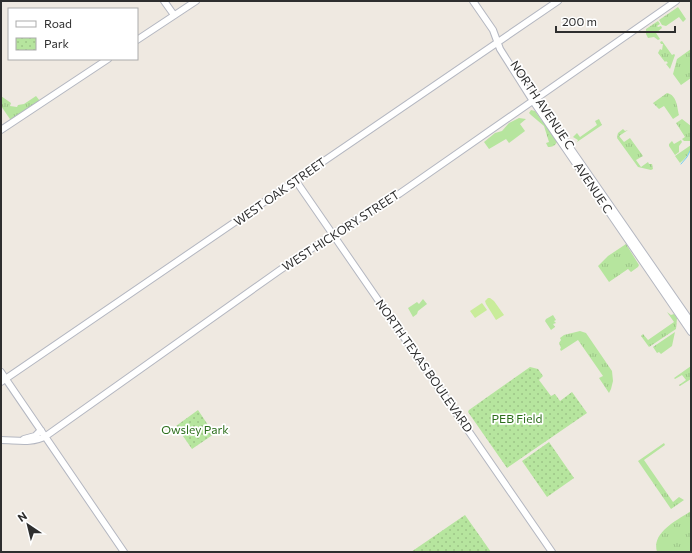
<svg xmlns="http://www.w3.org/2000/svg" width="692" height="553" font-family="Commissioner,sans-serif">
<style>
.grass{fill:url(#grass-tufts)}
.park{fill:url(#park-dots)}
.garden{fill:#b6e59e}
.pitch{fill:#c9ec9a}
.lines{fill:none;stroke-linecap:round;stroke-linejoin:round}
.stream{stroke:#75cff0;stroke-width:1}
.secondary-casing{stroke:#b4b7c1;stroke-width:8}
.secondary{stroke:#fff;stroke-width:6}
.labels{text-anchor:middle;stroke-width:3.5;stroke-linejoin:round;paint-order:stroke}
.street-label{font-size:12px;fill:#2e2e2e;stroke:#fff}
.park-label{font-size:12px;fill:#2c6e1b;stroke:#fff}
</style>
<defs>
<pattern id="grass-tufts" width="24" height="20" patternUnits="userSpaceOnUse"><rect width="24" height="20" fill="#b6e59e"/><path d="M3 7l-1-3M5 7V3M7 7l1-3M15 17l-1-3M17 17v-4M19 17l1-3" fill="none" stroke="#9dc588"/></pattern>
<pattern id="park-dots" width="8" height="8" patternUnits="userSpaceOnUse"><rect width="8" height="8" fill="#b6e59e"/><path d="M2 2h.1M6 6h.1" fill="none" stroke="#9dc588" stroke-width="1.8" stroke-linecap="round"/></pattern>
</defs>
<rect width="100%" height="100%" fill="#efe9e1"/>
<path class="grass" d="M678 7 686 19 683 22 679 17 666 26 662 25 659 20Z
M658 21 660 24 657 26 658 27 661 26 662 28 656 33 660 39 658 40 654 37 648 38 646 34V29Z
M662 41 672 55 674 54 675 55 670 69 666 64 668 63 666 61 665 62 658 53 660 49 662 50 663 44H661L660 42Z
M691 49V78L681 85 673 74 677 59Z
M667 93C677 95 677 107 679 115L673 119 664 106 659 109 653 103Z
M1 96 11 103 10 106 17 107 18 105 24 104 36 96 40 101 12 122 1 106Z
M531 110 535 111 542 121H543L557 142C555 146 552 147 548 147L546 143 549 142 544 126 531 115 529 113Z
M599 119 602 125 577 142 578 140 573 137 577 133 580 137 597 125 595 121Z
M682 119 691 126V141H684L682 139 685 137 676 123Z
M623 129 625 131 628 130 619 136 624 142 630 138 643 156 636 160 641 167 648 162 649 164H652L653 169 651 170 638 167 617 138 618 133Z
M691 145C691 152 685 159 680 163L675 156Z
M626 244 639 265 638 267 631 272 628 269 609 282 598 266 608 256Z
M667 312 671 315 674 314 677 318 676 329 649 347 641 336 643 334 648 340 674 322Z
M553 315 556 320 554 321 556 323 553 324 555 327 551 330 545 321 546 319Z
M580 331 586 333 612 371 613 381 611 389 609 393 599 378 603 376 578 340 561 351 560 349 561 348 559 343 561 340 560 338 564 335Z
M675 332 672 346 661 354 659 352 657 353 653 347Z
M691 366V379L680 386 679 385 686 380 682 375 675 379 674 378Z
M664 443 665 445 644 460 673 502 679 497 684 500 671 509 638 461Z
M691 511V552H657C651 532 678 520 691 511Z"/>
<path class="park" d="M530 367 538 369 543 376 539 380 551 396 555 394 560 401 572 392 587 413 507 468 468 412 469 410Z
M198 410 214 434 192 449 176 426Z
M549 442 574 478 547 497 522 461Z
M465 515 491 552H411Z"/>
<path class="garden" d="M519 118 526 119 520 124 525 131 509 143 506 139 489 149 484 142 495 133 502 131 509 123Z
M681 140 682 142 679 146V152L675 155 669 146V144L672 141 674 144Z
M423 299 427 304 418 311 417 314 413 317 408 308 417 302 419 304Z"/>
<path class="pitch" d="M488 298H490L494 301 504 315 496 320 486 304 485 301Z
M482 303 487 310 475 318 470 311Z"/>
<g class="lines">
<path class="stream" d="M681 164 687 157 691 149"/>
<g class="secondary-casing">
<path id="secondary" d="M164 1 174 15
M473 1 493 30 500 49 533 101 691 332
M137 40 196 1
M539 103 691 322
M1 130 108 59
M296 181 552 552
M1 372 124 552
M1 382 558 1
M24 439 35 436 41 430
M1 440C16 440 32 444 46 436L280 270 333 234 399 194 676 1"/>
</g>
<use href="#secondary" class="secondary"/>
</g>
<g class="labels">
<g class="street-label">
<text transform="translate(542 105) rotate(56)" y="4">NORTH AVENUE C</text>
<text transform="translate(593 188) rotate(56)" y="4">AVENUE C</text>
<text transform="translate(280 192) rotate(-35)" y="4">WEST OAK STREET</text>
<text transform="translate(341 231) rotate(-33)" y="4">WEST HICKORY STREET</text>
<text transform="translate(424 366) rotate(55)" y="4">NORTH TEXAS BOULEVARD</text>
</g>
<g class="park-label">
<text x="517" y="423">PEB Field</text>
<text x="195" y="434">Owsley Park</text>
</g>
</g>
<rect width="692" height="553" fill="none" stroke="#2e2e2e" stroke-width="4"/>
<rect x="8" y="8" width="130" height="52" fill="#ffffff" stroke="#ababab"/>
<rect x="16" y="21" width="20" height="6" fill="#ffffff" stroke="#ababab"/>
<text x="44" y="28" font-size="12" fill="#2e2e2e">Road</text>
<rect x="16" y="38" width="20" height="12" fill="url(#park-dots)" stroke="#ababab"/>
<text x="44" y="48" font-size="12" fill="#2e2e2e">Park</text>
<g transform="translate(28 525) rotate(325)" stroke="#ffffff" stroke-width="3" paint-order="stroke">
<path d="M0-3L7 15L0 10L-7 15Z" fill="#2e2e2e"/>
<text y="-6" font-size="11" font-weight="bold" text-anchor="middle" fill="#2e2e2e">N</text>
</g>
<path d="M556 26v6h119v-6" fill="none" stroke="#2e2e2e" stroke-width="2"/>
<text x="562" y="26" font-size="12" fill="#2e2e2e" stroke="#ffffff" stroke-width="3" paint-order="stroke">200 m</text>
</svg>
